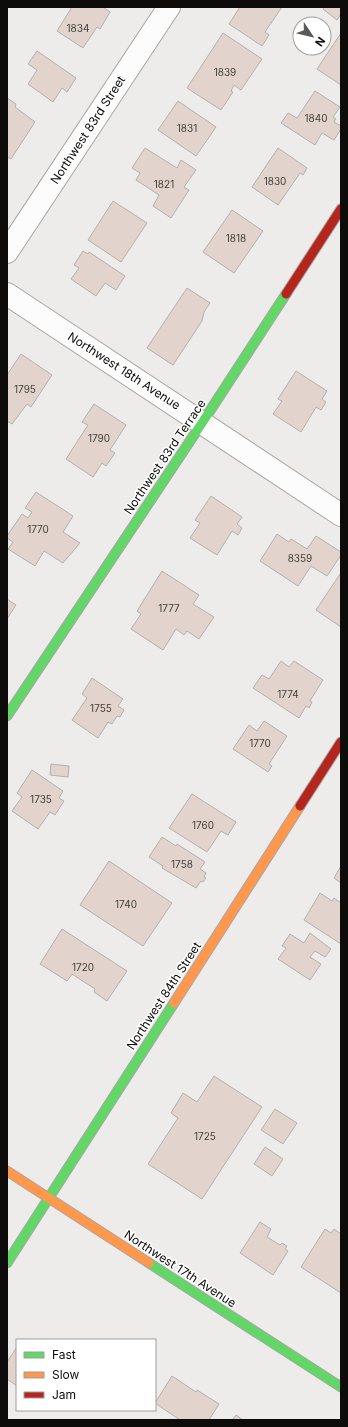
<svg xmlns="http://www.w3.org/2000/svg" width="348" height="1427" font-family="Inter,sans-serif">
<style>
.building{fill:#e2d4cc;stroke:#b2b1b0}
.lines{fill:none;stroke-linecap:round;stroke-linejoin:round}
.street-casing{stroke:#a8a7a6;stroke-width:24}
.fast-casing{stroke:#a8a7a6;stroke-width:11}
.slow-casing{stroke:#a8a7a6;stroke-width:11}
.jam-casing{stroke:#a8a7a6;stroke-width:11}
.street{stroke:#fcfcfc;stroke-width:22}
.fast{stroke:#63d668;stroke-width:9}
.slow{stroke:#ff974d;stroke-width:9}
.jam{stroke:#b3261e;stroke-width:9}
.labels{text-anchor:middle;stroke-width:3;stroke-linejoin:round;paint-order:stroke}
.number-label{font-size:10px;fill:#423e3b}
.street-label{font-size:12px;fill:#0d0c0b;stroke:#fff}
</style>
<rect width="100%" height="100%" fill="#eeecea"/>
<path class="building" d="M72 7H103L110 12 100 29 97 27 83 48 57 31Z
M240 7H282L265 32 269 35 262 46 229 24Z
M324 7H341V14L337 20 323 9Z
M223 33 262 59 241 90 234 85 231 91 233 92 221 110 187 88Z
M341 33V85L317 69Z
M37 51 76 78 67 92 62 88 53 102 28 84 37 70 28 64Z
M315 91 340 107 333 117 336 119 334 122 341 126V129L334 140 322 133 315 145 281 123 288 113 297 118Z
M7 98 16 104 15 107 35 122 11 159 7 157Z
M178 101 216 127 196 156 158 130Z
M145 148 177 168 181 160 196 170 184 187 189 190 171 218 153 206 159 195 136 180 140 173 132 168Z
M278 148 307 168 303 175 300 173 278 205 252 187Z
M113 201 147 223 121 262 88 240Z
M232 210 263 231 234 273 203 252Z
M83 251 88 254 89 252 125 276 116 290 105 283 96 296 71 279 79 268 74 265Z
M187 288 210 303 204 312 202 321 173 365 147 348Z
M21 354 52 375 31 407 27 404 12 424 7 421V375Z
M296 371 327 391 322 399 326 402 321 410 316 407 301 432 273 414 282 401 278 399Z
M94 404 126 425 110 450 115 453 106 466 102 463 93 477 66 459 88 425 82 422Z
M36 492 73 516 63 532 80 543 63 563 44 551 35 566 8 549 13 542 7 538V536L22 514 28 518 32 512 25 508Z
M211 496 242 517 237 524 242 528 238 535 232 531 217 555 190 538 200 523 195 520Z
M277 534 289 542 291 539 307 549 316 536 341 552V555L327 576 311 566 298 586 260 561Z
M162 571 199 595 193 604 214 617 199 639 187 631 184 635 176 629 163 650 131 629 141 614 137 611Z
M340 574 341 575V627L316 610Z
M7 599 16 605 7 619Z
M281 661 289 667 294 661 323 680 310 701 312 702 309 708 306 706 299 718 253 688 262 675 269 679Z
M92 678 123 699 118 706 124 710 120 717 117 716 112 724 108 722 98 738 72 720 87 698 82 694Z
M264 721 287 736 269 764 272 766 268 772 233 749 249 725 257 731Z
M51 764 69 766 68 777 50 775Z
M32 770 63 791 59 798 64 801 55 815 50 812 38 829 12 811 22 797 17 793Z
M192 794 236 822 228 835 221 831 207 852 169 828Z
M162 837 176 846 177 844 205 862 200 869 206 873 204 877 206 878 203 882 201 881 196 888 162 868 163 866 149 857Z
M109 861 172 903 143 946 80 905Z
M341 866V883L334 878Z
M320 893 332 901 334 898 341 903V944L304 920Z
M62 929 127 971 107 1001 94 992 95 989 72 974 67 981 40 964Z
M310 933 331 949 325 957 315 951 310 957 321 964 310 980 278 959 286 948 282 946 290 934 304 943Z
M214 1076 262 1107 202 1199 148 1164 178 1118 171 1113 183 1093 197 1102Z
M275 1109 297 1123 283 1144 261 1130Z
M265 1147 283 1159 272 1176 254 1164Z
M260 1222 271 1229 267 1237 280 1245 282 1243 287 1246 285 1249 288 1251 273 1275 240 1253Z
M325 1229 331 1233 334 1229 341 1234V1293L301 1267Z
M17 1347V1386L7 1379V1362Z
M172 1376 196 1392 197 1390 219 1404 209 1420H180L155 1403Z
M236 1415 243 1420H232Z"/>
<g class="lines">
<g class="street-casing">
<path id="street" d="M7 252 169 7
M7 294 341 515"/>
</g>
<g class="fast-casing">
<path id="fast" d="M7 716 202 423 286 294
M7 1263 174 1003
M149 1263 341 1387"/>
</g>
<g class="slow-casing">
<path id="slow" d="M174 1003 300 806
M7 1171 149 1263"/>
</g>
<g class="jam-casing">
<path id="jam" d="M286 294 341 209
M300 806 341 742"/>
</g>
<use href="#street" class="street"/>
<use href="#fast" class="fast"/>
<use href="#slow" class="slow"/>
<use href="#jam" class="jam"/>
</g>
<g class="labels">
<g class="number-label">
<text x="78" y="32">1834</text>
<text x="225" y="76">1839</text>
<text x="316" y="122">1840</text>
<text x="187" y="132">1831</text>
<text x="275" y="185">1830</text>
<text x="164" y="188">1821</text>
<text x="236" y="242">1818</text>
<text x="25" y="393">1795</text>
<text x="99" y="442">1790</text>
<text x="38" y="533">1770</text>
<text x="300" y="562">8359</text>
<text x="169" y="612">1777</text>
<text x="288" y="698">1774</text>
<text x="101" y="712">1755</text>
<text x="260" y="747">1770</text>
<text x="41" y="803">1735</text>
<text x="203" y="829">1760</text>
<text x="182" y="868">1758</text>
<text x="126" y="908">1740</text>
<text x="83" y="971">1720</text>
<text x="205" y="1140">1725</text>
</g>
<g class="street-label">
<text transform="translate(88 130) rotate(-57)" y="4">Northwest 83rd Street</text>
<text transform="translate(124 371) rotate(33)" y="4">Northwest 18th Avenue</text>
<text transform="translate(165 457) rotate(-56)" y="4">Northwest 83rd Terrace</text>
<text transform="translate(164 996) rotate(-57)" y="4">Northwest 84th Street</text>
<text transform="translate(180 1269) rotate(33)" y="4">Northwest 17th Avenue</text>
</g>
</g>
<rect width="348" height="1427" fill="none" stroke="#0d0c0b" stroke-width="16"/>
<rect x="16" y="1339" width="140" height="72" fill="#ffffff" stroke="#9e9e9d"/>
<rect x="24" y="1352" width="20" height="6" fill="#63d668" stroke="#9e9e9d"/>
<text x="52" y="1359" font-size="12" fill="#0d0c0b">Fast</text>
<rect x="24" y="1372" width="20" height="6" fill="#ff974d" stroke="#9e9e9d"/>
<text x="52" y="1379" font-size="12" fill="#0d0c0b">Slow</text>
<rect x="24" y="1392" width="20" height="6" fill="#b3261e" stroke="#9e9e9d"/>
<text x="52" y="1399" font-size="12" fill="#0d0c0b">Jam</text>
<g transform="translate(312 36) rotate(125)"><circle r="19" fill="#ffffff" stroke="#9e9e9d"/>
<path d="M0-3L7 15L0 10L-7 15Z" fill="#5c5a59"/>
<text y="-6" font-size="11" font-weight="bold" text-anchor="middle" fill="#0d0c0b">N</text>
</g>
</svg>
